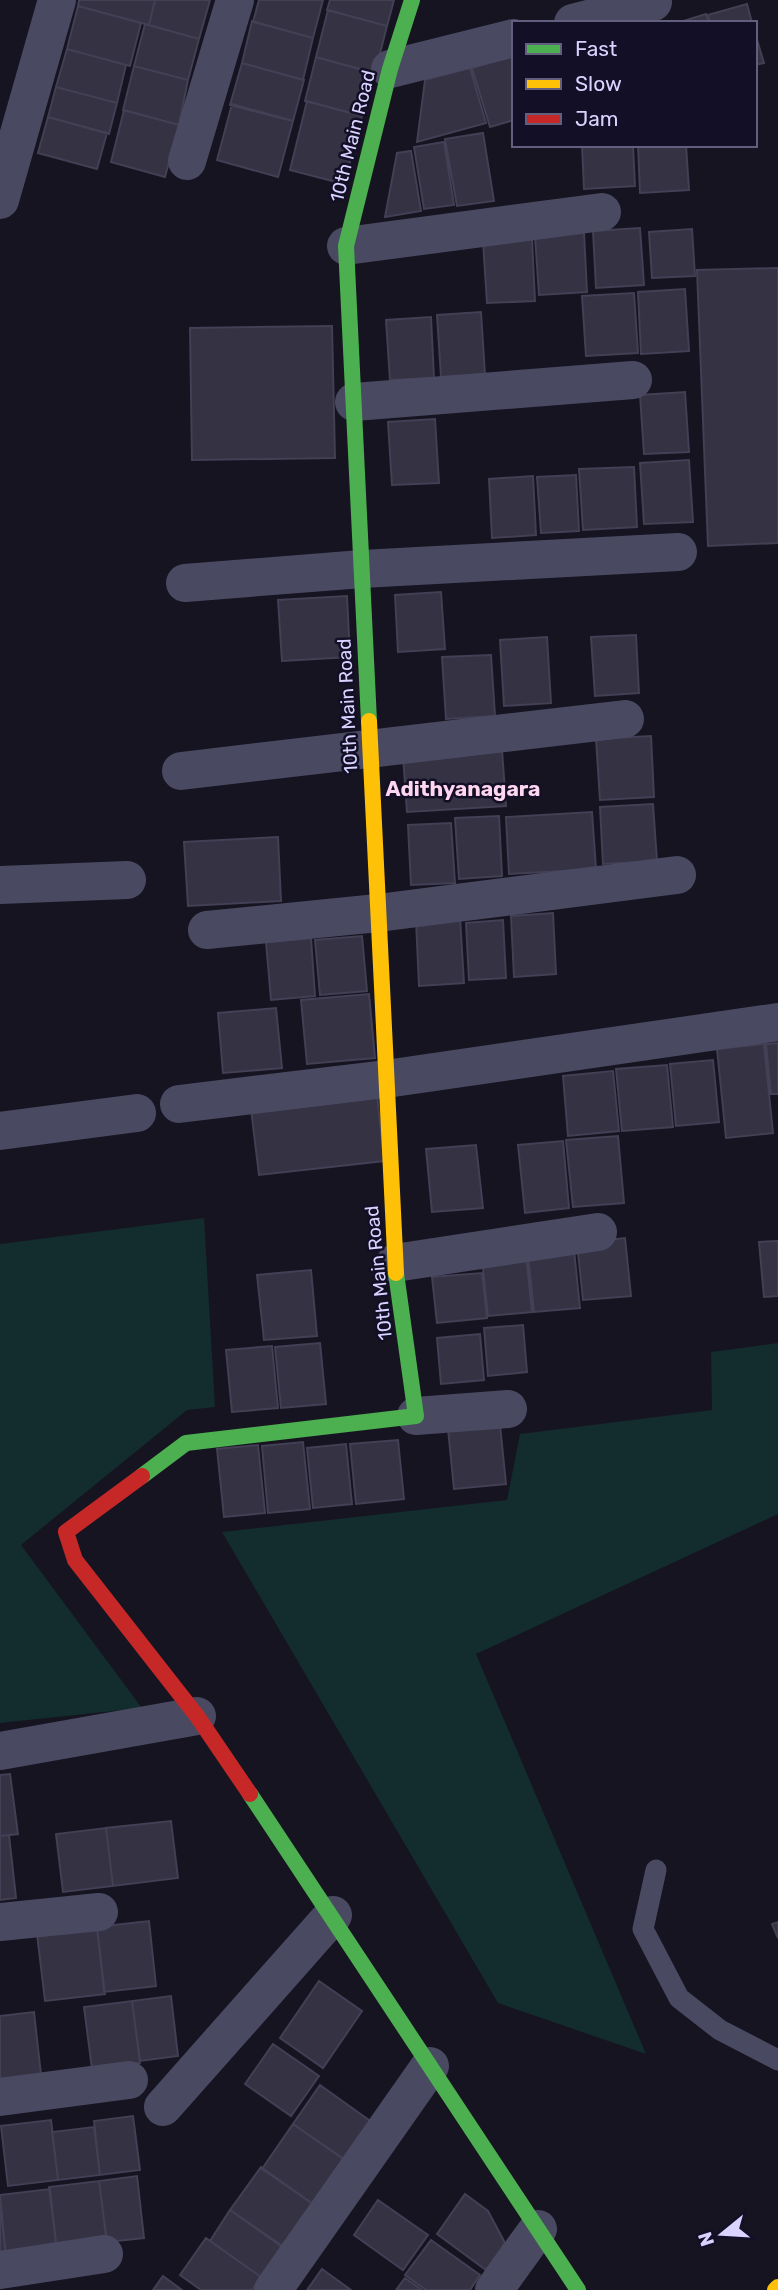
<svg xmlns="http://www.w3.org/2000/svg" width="778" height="2290" font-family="Rubik,sans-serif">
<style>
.green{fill:#132c2d}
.building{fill:#343243;stroke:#433f54;stroke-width:2}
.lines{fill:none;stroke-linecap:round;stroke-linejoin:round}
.lane{stroke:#4a4962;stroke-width:21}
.street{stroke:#4a4962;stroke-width:38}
.fast{stroke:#4caf50;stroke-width:16}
.slow{stroke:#ffc107;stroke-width:16}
.jam{stroke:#c62828;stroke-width:16}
.labels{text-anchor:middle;stroke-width:5;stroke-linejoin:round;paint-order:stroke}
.street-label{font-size:19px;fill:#d9d4ff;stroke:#130f26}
.neighbourhood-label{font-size:21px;font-weight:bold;fill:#ffd6f0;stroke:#130f26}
</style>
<rect width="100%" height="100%" fill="#161421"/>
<path class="green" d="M204 1218 215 1407 187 1410 21 1545 142 1708 0 1723V1244Z
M778 1343V1514L476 1654 646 2054 498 2003 222 1532 507 1500 520 1434 712 1410 711 1352Z"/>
<path class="building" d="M79 0H155L149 25 78 6Z
M155 0H210L199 39 149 25Z
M259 0H323L313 38 253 22Z
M330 0H394L387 26 327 10Z
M747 4 752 23H710L708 15Z
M78 6 141 23 130 66 67 49Z
M328 10 387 26 375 73 316 57Z
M706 14 709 23H677Z
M252 21 313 38 303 80 242 63Z
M145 24 199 39 188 80 134 66Z
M755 33 764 63 755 65Z
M67 49 126 65 117 103 56 87Z
M514 56V120L490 127 472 68Z
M316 57 373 73 362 116 305 101Z
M242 63 304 80 293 121 230 105Z
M134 66 188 80 179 125 123 110Z
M470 68 486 123 417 142 425 80Z
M56 87 117 103 109 134 48 117Z
M307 101 362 116 344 184 290 170Z
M232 104 293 121 278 177 217 160Z
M124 110 179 125 165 177 111 162Z
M48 117 107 133 97 169 38 153Z
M483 133 494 201 457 206 445 139Z
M444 142 454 205 424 209 414 147Z
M582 145H633L635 186 584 189Z
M638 145H686L689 190 640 193Z
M411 151 421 211 385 217 397 153Z
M640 228 644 285 596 288 593 231Z
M692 229 695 276 652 278 649 232Z
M584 233 587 292 539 295 535 236Z
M532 239 535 301 487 303 483 241Z
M778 268V543L708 546 697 270Z
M685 289 689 351 641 354 638 292Z
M634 293 638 353 586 356 582 296Z
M481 312 485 375 441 377 437 315Z
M431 317 434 378 390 380 386 320Z
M332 326 335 458 192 460 190 328Z
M685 392 689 452 644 454 640 395Z
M435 419 439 483 392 485 388 422Z
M689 460 693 522 644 524 640 463Z
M634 467 637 527 583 530 579 469Z
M576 475 579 531 541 533 537 477Z
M533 476 536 535 492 538 489 479Z
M441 592 445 649 398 652 395 595Z
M347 596 350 657 282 661 278 600Z
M636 635 639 693 595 696 591 637Z
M547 637 551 703 504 706 500 640Z
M491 655 495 716 446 719 442 657Z
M651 736 654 797 600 800 596 739Z
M502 750 506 806 407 812 403 755Z
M653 804 657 861 603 864 600 807Z
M592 812 596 869 509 874 506 817Z
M499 816 502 876 459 879 455 818Z
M451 823 455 883 411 885 408 825Z
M278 837 281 901 188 906 184 842Z
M553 913 556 974 514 977 511 916Z
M460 917 464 983 419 986 416 920Z
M503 920 506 978 469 980 466 923Z
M362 936 367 991 320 995 315 940Z
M311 938 315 996 271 1000 266 942Z
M369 994 375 1058 307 1064 301 1000Z
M276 1008 282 1068 223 1073 218 1013Z
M778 1043V1094H771L766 1044Z
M764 1044 773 1133 726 1138 717 1049Z
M713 1060 719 1122 676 1126 670 1064Z
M667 1065 673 1127 622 1131 616 1069Z
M613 1071 619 1131 568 1136 563 1076Z
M377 1095 384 1161 259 1175 251 1109Z
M618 1136 624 1203 573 1207 566 1140Z
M563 1141 569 1208 525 1213 518 1145Z
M476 1145 483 1208 432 1212 426 1149Z
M625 1238 631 1296 583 1300 577 1243Z
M778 1241V1296L764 1297 759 1242Z
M574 1250 580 1308 534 1312 528 1255Z
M526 1255 532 1312 488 1316 482 1259Z
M311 1270 317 1336 264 1340 257 1275Z
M482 1273 487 1318 437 1323 432 1277Z
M523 1325 527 1372 488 1376 484 1328Z
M480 1334 484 1380 441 1384 437 1338Z
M320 1343 326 1404 281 1408 275 1347Z
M272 1346 278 1408 232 1412 226 1350Z
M500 1425 506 1484 454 1489 448 1429Z
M398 1440 404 1499 356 1504 350 1444Z
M303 1442 310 1509 268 1513 262 1446Z
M346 1444 352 1504 313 1508 307 1448Z
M258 1445 265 1513 224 1517 217 1449Z
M10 1774 18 1834 0 1836V1775Z
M171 1821 178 1878 113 1886 106 1828Z
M106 1828 113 1886 63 1892 56 1834Z
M9 1835 16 1898 0 1900V1836Z
M149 1921 156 1986 104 1992 97 1927Z
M778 1922V1938L772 1924Z
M97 1927 105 1994 45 2001 37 1934Z
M319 1981 362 2011 323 2068 280 2038Z
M171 1996 178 2056 140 2061 132 2001Z
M132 2001 140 2063 92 2069 84 2007Z
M34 2012 41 2075 0 2080V2016Z
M273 2044 319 2076 291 2116 245 2084Z
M320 2085 373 2123 346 2161 293 2124Z
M133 2116 140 2170 100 2175 94 2121Z
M51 2120 58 2180 8 2186 1 2126Z
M293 2124 344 2159 313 2204 262 2169Z
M94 2127 100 2175 58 2180 52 2132Z
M261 2167 313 2204 284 2247 230 2210Z
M137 2176 144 2238 107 2242 99 2181Z
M99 2181 107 2245 57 2251 49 2187Z
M50 2189 57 2251 6 2257 0 2195Z
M465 2194 488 2211 505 2243 486 2270 437 2234Z
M378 2200 428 2235 403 2270 354 2235Z
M0 2202 6 2257 0 2258Z
M230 2210 282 2247 261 2277 210 2241Z
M206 2238 261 2277 252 2290H201L180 2275Z
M431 2240 480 2275 470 2290H426L405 2275Z
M322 2269 351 2290H307Z
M163 2276 182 2290H153Z
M405 2278 422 2290H396Z"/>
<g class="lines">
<path class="lane" d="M656 1870 643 1929 679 1998 720 2030 778 2060"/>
<path class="street" d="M573 23 653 2 652 0
M390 69 514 38
M187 161 235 0
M0 200 57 0
M346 246 602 212
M354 402 633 380
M185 583 362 569 678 552
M181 771 625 719
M0 885 127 880
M207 930 378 913 677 875
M179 1104 386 1079 778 1022
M0 1131 137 1113
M395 1263 598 1232
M416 1416 508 1409
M0 1751 197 1716
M0 1922 99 1912
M0 2097 129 2080
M163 2107 333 1915
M0 2270 104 2254
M273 2290 430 2066
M494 2290 538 2229"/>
<path class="fast" d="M369 721 346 246 390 69 412 0
M142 1476 186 1443 416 1416 396 1273
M250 1794 578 2290"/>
<path class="slow" d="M369 721 396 1273
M775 2290 778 2287"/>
<path class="jam" d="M142 1476 66 1532 75 1560 197 1716 250 1794"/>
</g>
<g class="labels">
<g class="street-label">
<text transform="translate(352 136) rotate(-76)" y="7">10th Main Road</text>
<text transform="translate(347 706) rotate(-93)" y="7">10th Main Road</text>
<text transform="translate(378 1273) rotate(-96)" y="7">10th Main Road</text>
</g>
<g class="neighbourhood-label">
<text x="463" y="796">Adithyanagara</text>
</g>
</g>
<rect x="512" y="21" width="245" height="126" fill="#130f26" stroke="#625e7d" stroke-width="2"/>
<rect x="526" y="44" width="35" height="10" fill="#4caf50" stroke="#625e7d" stroke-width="2"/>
<text x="575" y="56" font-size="21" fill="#d9d4ff">Fast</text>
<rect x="526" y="79" width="35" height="10" fill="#ffc107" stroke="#625e7d" stroke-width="2"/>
<text x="575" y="91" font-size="21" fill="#d9d4ff">Slow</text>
<rect x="526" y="114" width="35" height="10" fill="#c62828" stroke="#625e7d" stroke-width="2"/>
<text x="575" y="126" font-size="21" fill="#d9d4ff">Jam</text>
<g transform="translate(722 2234) rotate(252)" stroke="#130f26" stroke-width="5" paint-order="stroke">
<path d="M0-5L12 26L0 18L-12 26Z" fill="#d9d4ff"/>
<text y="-10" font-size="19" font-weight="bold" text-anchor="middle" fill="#d9d4ff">N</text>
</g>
</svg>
